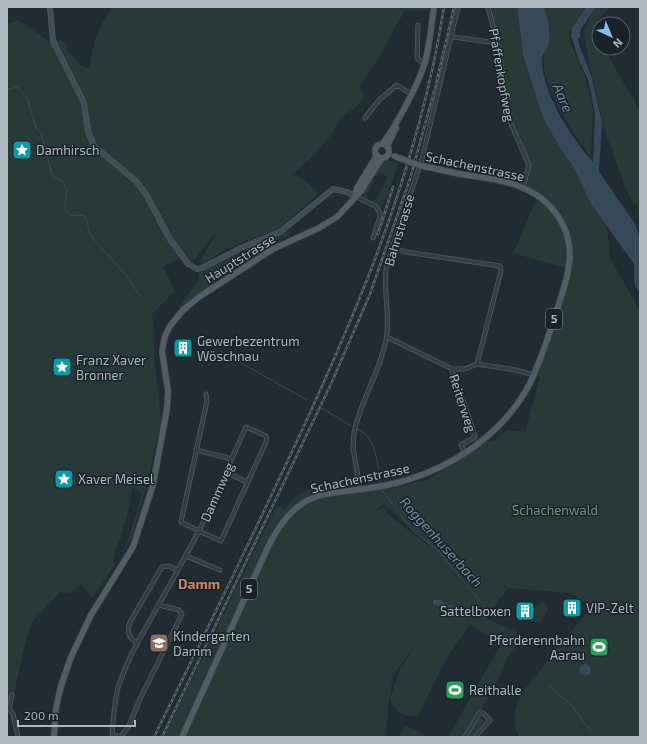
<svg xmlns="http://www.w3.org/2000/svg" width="647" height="744" font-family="'Exo 2',sans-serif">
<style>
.green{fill:#273a38;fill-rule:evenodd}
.water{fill:#36495a}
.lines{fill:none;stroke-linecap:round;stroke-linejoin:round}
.stream{stroke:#36495a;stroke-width:1}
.street-casing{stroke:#515b62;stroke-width:5}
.secondary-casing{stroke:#515b62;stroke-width:6}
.primary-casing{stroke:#3d464e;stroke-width:7}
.street{stroke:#343d44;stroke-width:3.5}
.secondary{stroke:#424d57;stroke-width:5}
.primary{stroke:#525c64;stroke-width:5.5}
.rail-casing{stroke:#58636d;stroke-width:2.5}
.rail{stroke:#1a2229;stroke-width:1;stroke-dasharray:3;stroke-linecap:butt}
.primary-bridge-casing{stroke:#3d464e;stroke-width:7;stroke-linecap:butt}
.primary-bridge{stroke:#525c64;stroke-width:5.5}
.labels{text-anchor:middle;stroke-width:3;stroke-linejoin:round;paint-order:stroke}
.shield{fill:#1a2229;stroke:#828b93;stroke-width:1}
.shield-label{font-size:12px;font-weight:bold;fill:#aeb8c1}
.street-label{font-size:13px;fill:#aeb8c1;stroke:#1a2229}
.poi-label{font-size:13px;fill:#aeb8c1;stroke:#1a2229;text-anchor:start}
.park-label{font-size:13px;fill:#709573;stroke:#1a2229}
.water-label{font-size:14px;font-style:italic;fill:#718ca3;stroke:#1a2229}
.neighbourhood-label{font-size:14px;font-weight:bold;fill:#c88262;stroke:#1a2229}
</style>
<rect width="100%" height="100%" fill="#212b33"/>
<path class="green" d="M112 7H429L428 11 405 10 378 59 359 87 364 94C362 106 352 109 344 116 337 122 334 132 328 139 318 151 305 164 293 174L306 181 318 194 277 230 226 249 203 264 200 261 218 230 191 264 181 259 163 266 175 291 152 314 155 334 154 353 161 420 148 480 133 534 119 563 115 564 93 598 81 584 71 593 60 592 32 622 26 640 11 707 7 705V24L18 20 48 41 61 40 68 45 67 50 82 66 89 69 95 39 102 23ZM132 487 142 494 126 546 119 563H113C119 537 131 513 132 487Z
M489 7H517L523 55 535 90 562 151 574 168 591 204 607 227 610 258 640 311V737H519C512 724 514 709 520 695L591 607 570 593 508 588 486 618 520 634 518 643 507 658 499 678 465 737H448L501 644 470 625 446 659 418 716C402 717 397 713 390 700L399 671 422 636 393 676 388 707 386 737H185L275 537 292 514 309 502 332 494 388 489 427 480 484 442 495 440 507 430 525 432 540 377 534 375 569 269 513 253 537 198 523 187 529 168 510 124 497 43ZM384 504 432 548 391 517 384 507 376 511Z
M544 7H585L569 33 570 42 585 76 593 109 591 157C574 134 539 84 544 54 544 50 548 47 549 43 552 32 548 17 544 7Z
M597 7H610L599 19 596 27 599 48H604L640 111V206L633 204 624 184 602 123 598 99 589 63 584 32 593 11Z
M388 160 398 163 391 186 381 209 372 201 373 199 376 200 388 177 380 173 377 177 375 176 382 162Z
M373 179 375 180 366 195 369 197 366 199 363 196V193Z
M288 230 290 234 277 240 200 292 179 309V306C187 297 191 288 199 280L198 274 252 246 277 237Z
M355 481 357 484 355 487C322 491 300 495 278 523L180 737H164L277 505 285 509C299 485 331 485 355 481Z
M539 603C544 601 548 605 548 610L541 621 537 623 532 621 530 616Z
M479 717 484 721 472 737H467Z
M405 725 429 737H399Z"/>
<path class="water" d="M517 7H544C548 17 551 32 549 43 548 49 542 53 542 60 542 94 571 137 593 162L595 114 588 79 580 63 571 36 572 28 586 7H596L581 29 580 37 578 39 579 44 592 78 602 123 599 172 634 222 640 237V295L634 281V264L591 204 574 168 562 151 543 118 523 55Z
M433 600H440C446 604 452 604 459 609L457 616 452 618 447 615 444 608 433 604Z
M579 670a6 6 0 1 1 12 0a6 6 0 1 1-12 0Z"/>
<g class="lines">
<path class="stream" d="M7 90 17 87 27 98 36 127 42 135 52 175C55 178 59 178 62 181 73 192 58 204 70 216L83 215 86 217 90 235 125 274 141 297
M220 351 307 400
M322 408 351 426
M357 429C377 437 378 466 380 483
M382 490 413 531 437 549 485 607
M549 685 573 707 591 732"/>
<g class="street-casing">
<path id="street" d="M488 7 499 49 508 117 529 165 523 187
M418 25 417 58 425 65
M453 37 497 43
M365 118 379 100 397 85 411 94
M355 196 375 206 379 211 380 217 373 238
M392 248 406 252 500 266 501 271 477 364 516 370 534 375
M387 337 452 369H465L477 364
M452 369 454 381 464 403 475 437 461 445 465 454
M196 450 232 459
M225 472 247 482
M360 489 353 448 354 433C360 401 380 373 386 340 391 315 382 289 387 264L422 159 458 7
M186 556 220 570
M137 643C128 638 127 630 130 622L162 567 169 566 177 570
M9 709 13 714 18 737
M9 709 12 695
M112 736H121L128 728 140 699 182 614 179 610 159 605
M112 737C113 721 114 704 118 688 127 659 143 633 158 606 173 579 188 552 202 525L246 427 266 436 267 440 221 541 201 532 181 522 182 517 207 401 206 394
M465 737 480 712 483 713 490 720 475 737"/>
</g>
<g class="secondary-casing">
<path id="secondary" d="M50 7 53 41 84 103 88 131 94 146 137 182 147 196 170 239 188 264 197 269 202 268 241 248 280 232 333 189 347 192 355 196"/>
</g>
<g class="primary-casing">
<path id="primary" d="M375 151a7 7 0 1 1 14 0a7 7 0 1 1-14 0Z
M382 144C394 130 419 83 424 65 430 47 431 26 434 7
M387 146 396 128
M355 196 357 188 377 155
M54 737 56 708 61 686 71 657 91 615 133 547 153 485 167 409 168 391 162 351 165 336 170 326 183 310 199 297 273 249 319 228 337 217 361 191 382 158
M182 737 268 547C302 478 334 499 396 483 451 469 504 434 530 383 540 362 547 341 554 319 563 289 578 258 564 227 544 184 501 180 460 174"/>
</g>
<use href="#street" class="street"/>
<use href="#secondary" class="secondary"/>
<use href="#primary" class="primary"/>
<g class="rail-casing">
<path id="rail" d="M378 234 393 187
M154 737C197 650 239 564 280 477 352 326 418 173 444 7
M162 737 331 384 370 294 410 179 435 88 454 7"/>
</g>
<use href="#rail" class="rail"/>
<g class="primary-bridge-casing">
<path id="primary-bridge" d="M394 156 418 165 460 174"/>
</g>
<use href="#primary-bridge" class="primary-bridge"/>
</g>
<defs>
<g id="sight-square" transform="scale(1)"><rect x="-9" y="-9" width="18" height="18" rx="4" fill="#0f9aa8" stroke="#1a2229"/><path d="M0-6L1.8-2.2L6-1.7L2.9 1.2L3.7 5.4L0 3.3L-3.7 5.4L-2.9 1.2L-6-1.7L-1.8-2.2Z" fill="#fff"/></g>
<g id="building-square" transform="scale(1)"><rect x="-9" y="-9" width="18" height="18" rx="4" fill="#0f9aa8" stroke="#1a2229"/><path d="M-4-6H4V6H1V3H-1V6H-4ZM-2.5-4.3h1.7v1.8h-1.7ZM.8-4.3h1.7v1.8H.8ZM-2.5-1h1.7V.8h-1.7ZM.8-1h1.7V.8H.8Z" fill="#fff"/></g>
<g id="school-square" transform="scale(1)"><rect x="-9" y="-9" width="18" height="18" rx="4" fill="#8d6e63" stroke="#1a2229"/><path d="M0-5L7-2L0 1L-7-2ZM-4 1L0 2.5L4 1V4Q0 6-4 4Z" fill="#fff"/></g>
<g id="stadium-square" transform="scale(1)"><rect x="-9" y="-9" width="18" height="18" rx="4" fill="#2e9e5b" stroke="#1a2229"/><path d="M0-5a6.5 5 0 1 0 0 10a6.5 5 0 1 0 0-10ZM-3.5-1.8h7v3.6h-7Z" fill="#fff"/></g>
</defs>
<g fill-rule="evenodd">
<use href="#sight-square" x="22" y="150"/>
<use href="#building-square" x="183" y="348"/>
<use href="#sight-square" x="62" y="367"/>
<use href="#sight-square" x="64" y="479"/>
<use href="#building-square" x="572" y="608"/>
<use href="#building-square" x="525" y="611"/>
<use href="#school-square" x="159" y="643"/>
<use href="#stadium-square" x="599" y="647"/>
<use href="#stadium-square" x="455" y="690"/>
</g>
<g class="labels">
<g class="shield">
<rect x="546" y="309" width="16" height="20" rx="3"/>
<rect x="241" y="579" width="16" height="20" rx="3"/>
</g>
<g class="shield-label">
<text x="554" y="323">5</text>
<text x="249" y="593">5</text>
</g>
<g class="street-label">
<text transform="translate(502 75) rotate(80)" y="5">Pfaffenkopfweg</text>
<text transform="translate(475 166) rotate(12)" y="5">Schachenstrasse</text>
<text transform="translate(399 230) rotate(-73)" y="5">Bahnstrasse</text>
<text transform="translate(240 258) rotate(-32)" y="5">Hauptstrasse</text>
<text transform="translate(463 403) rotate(72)" y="5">Reiterweg</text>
<text transform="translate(360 478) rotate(-12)" y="5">Schachenstrasse</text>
<text transform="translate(217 492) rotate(-66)" y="5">Dammweg</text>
</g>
<g class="poi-label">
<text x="36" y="155">Damhirsch</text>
<text x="197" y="346">Gewerbezentrum<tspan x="197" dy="15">Wöschnau</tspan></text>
<text x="76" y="365">Franz Xaver<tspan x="76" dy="15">Bronner</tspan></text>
<text x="78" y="484">Xaver Meisel</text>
<text x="586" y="613">VIP-Zelt</text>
<text x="511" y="616" text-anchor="end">Sattelboxen</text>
<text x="173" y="641">Kindergarten<tspan x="173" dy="15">Damm</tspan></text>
<text x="585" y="645" text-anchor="end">Pferderennbahn<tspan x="585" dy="15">Aarau</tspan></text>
<text x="469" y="695">Reithalle</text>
</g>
<g class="park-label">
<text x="555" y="515">Schachenwald</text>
</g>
<g class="water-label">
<text transform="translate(563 98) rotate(67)" y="5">Aare</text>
<text transform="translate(441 542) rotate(48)" y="5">Roggenhuserbach</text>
</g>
<g class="neighbourhood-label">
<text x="199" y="589">Damm</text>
</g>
</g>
<rect width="647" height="744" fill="none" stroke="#aeb8c1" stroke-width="16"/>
<g transform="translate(611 36) rotate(136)"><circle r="19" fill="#1a2229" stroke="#555e66"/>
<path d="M0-3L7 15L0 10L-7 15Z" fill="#87bbed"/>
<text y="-6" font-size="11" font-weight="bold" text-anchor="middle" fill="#aeb8c1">N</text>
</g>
<path d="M18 720v6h117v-6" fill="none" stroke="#aeb8c1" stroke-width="2"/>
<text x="24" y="720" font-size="12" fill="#aeb8c1" stroke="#1a2229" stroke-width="3" paint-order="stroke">200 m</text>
</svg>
